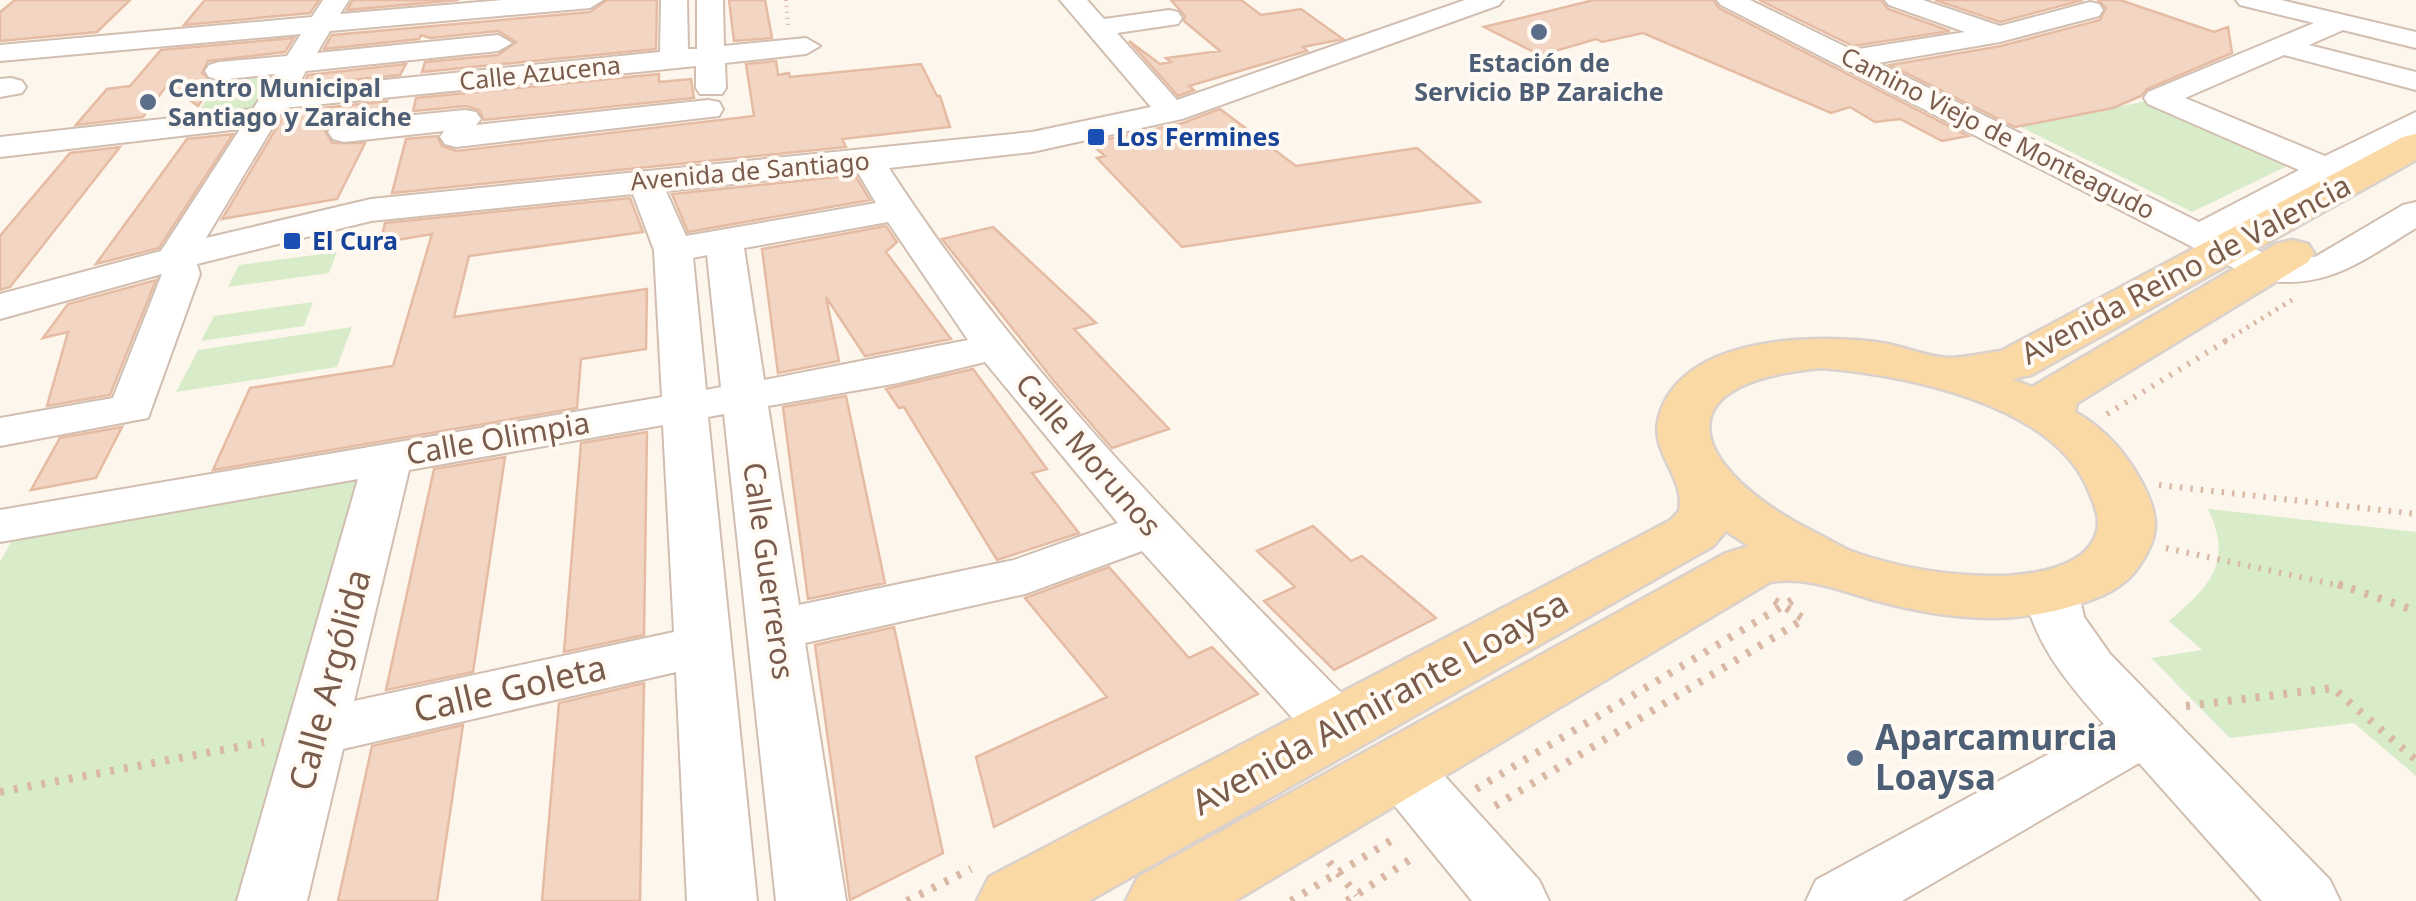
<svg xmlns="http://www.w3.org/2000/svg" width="2416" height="901" font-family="'Noto Sans',sans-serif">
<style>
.green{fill:#d8ecc9}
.building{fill:#f3d5c3;stroke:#e6bba3;stroke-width:2.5}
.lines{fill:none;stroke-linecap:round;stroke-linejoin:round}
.minor-casing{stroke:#d1beb0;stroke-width:4}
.major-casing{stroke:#dad1cd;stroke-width:5}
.path-far3{stroke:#d9b8a5;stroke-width:4;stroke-dasharray:1 5;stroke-linecap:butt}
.path-far2{stroke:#d9b8a5;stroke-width:5;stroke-dasharray:2.5 6;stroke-linecap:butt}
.path-far1{stroke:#d9b8a5;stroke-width:6;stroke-dasharray:2.5 8;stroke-linecap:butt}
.path{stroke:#d9b8a5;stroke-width:8;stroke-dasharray:4 10;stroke-linecap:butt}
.minor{fill:#fff;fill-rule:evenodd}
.major{fill:#fbd9a5;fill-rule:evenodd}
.service-dot{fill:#5c6f8a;stroke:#fffaf3;stroke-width:4}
.transit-dot{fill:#1a4fb4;stroke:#fffaf3;stroke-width:4}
.labels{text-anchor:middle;stroke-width:8;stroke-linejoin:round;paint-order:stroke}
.far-service-label{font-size:25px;font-weight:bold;fill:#4e5e75;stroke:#fffaf3}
.far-street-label{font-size:25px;fill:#7a5c4d;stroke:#fffaf3}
.far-transit-label{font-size:25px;font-weight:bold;fill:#164399;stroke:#fffaf3;text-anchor:start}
.street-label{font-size:30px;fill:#7a5c4d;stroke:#fffaf3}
.near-street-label{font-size:35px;fill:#7a5c4d;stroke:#fffaf3}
.near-service-label{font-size:35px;font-weight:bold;fill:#4e5e75;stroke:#fffaf3;text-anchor:start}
</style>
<rect width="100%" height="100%" fill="#fdf6ec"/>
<path class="green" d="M286 60 253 111 194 118 230 66Z
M2153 100 2302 159 2192 212 2019 126Z
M337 252 329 273 228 287 239 265Z
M313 302 304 326 201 341 214 316Z
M352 327 337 367 176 392 198 350Z
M388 458 272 901H0V562L23 521Z
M2208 509 2416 532V776L2354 723 2230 738 2151 658 2202 650 2169 621C2209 587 2234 563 2208 509Z"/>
<path class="building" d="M15 0H130L97 32 0 41V12Z
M205 0H319L310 13 184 25Z
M353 0H459L347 10Z
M607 0H657L656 49 422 72 425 62 498 55 516 42 498 31 430 38 421 35 419 39 324 49 332 35 590 12Z
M729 0H765L772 38 734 41Z
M1171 0H1241L1261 15 1301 9 1343 39 1303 47 1307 51 1189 86 1194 90 1178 96 1129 41 1160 64 1171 62 1166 58 1220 51 1184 21 1185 16Z
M1594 0H1713L1719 8 1968 136 1942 141 1900 119 1875 122 1850 107 1831 113 1643 33 1602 42 1596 39 1545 54 1532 51 1484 27Z
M1759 0H1881L1888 9 1950 31 1853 46Z
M1935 0H2083L2000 22Z
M2098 0H2120L2214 32 2228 27 2232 53 2147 89 2141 96 2113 108 2015 127 1890 65 2001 46 2100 20 2106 8Z
M294 38 285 52 208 61 202 73 214 82 198 106 168 84 143 117 76 125 107 89 130 86 161 50Z
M776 61 778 75 789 73 790 77 921 64 937 96H940L950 127 842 139 846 147 392 193 406 139 437 136 442 146 456 151 754 116 746 64Z
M406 64 400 75 303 85 308 75Z
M659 74V82L691 79 694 98 484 120 479 110 466 106 413 111 416 98Z
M387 101 380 115 332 121 325 130 332 143H365L337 199 222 219 286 112Z
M1220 109 1296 166 1417 148 1480 202 1182 247 1097 158 1105 156 1090 143 1183 123Z
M233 134 159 248 96 264 187 139Z
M120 147 10 287 0 290V236L70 153Z
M855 175 870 200 688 232 672 194Z
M630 198 643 232 469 256 454 317 647 289 646 349 581 359 577 408 213 470 250 388 393 366 432 234 380 243 385 223Z
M886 226 897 242 886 252 951 339 865 356 826 297 839 361 778 373 762 249Z
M993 227 1096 323 1074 329 1169 429 1112 448 1054 381 942 239Z
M156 280 110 395 47 406 68 332 43 338 68 304Z
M973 369 1047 469 1032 473 1079 533 997 560 904 407 899 408 886 389Z
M846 396 885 583 808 599 783 407Z
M122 427 96 478 31 490 60 438Z
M647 432 644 635 564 652 581 443Z
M505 457 473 672 386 690 434 469Z
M1313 526 1351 561 1362 556 1436 618 1334 670 1264 601 1295 587 1257 551Z
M1109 567 1189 658 1212 647 1258 694 994 827 976 757 1107 697 1025 598Z
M894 627 943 853 850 900 815 645Z
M644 683 640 901H542L559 703Z
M463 725 437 901H338L372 746Z"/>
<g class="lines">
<g class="minor-casing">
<path id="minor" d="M323 0H349L340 14 503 0H603L590 8 330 31 317 53 498 35 512 43 498 51 306 71 296 89 660 52 661 0H687L688 49H697V0H723L724 46 806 38 820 46 806 54 725 63 726 88 722 94H700L696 88V66L284 108 206 238 371 199 1032 132 1151 107 1060 0H1087L1104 19 1169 10 1178 12 1182 18 1178 24 1117 33 1177 100 1465 0H1503L1499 5 1182 119 1032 152 889 168C1020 371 1190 539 1359 711L1367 727 1359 743 1337 750 1315 743 1142 551 1025 594 805 643 846 901H776L724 414 708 417 757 901H687L676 672 343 749 307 901H237L358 479 0 542V510L662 397 654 250 633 194 371 221 197 264 200 274 148 418 0 446V418L113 398 162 274 0 319V294L161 251 240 129 0 157V137L253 109 275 74 219 80 209 77 205 71 209 65 219 62 287 56 301 34 0 61V45L312 17ZM857 171 876 203 686 236 666 191ZM888 222 968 340 764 380 744 248ZM707 255 721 387 706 390 693 258ZM985 362 1118 523 1014 560 799 605 768 406 898 383ZM663 425 674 632 354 701 409 470Z
M1717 0H1750L1852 50 1965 32 1889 5 1885 0H1923L2000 26 2090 2 2099 4 2103 10 2099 16 2000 42 1878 63 2199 222 2299 170 2148 104 2144 98 2148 92 2314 23 2240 5 2236 0H2281L2416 32V48L2343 30 2309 45 2416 72V90L2284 55 2185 98 2325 156 2416 112V134L2228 236 2272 257H2315L2403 205 2416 202V228C2360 262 2321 295 2251 277L1721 5Z
M11 78 22 81 26 87 22 93 0 97V79Z
M708 100 719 102 723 109 719 116 456 147 445 144 440 137 444 131 344 142 333 139 328 132 333 125 344 122 465 110 476 112 481 119 476 125Z
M2051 572 2070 577 2078 590 2084 617 2110 654 2330 880 2340 901H2262L2139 763 1902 901H1806L1816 880 2104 724C2069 685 2033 643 2024 590L2032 577Z
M1399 742 1421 750 1539 880 1549 901H1472L1377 784 1368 767 1377 750Z"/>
</g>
<g class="major-casing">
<path id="major" d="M2416 134V160L2031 375 2012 379 2032 387 2276 244 2292 240 2308 244 2314 253 2308 262 2077 403 2075 412C2106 429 2130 458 2145 489 2160 520 2158 538 2139 566 2124 588 2100 598 2076 605 2008 627 1941 618 1874 600 1839 590 1806 576 1770 582L1235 901H1126L1138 877 1724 554 1749 546 1726 531 1713 546 1089 901H977L989 877 1671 520 1679 511C1686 476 1649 453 1659 417 1681 334 1821 333 1888 344 1907 348 1928 357 1948 358 1965 358 1984 353 2001 351L2403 137ZM1822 368C1904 375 2052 403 2088 489 2095 506 2103 522 2094 539 2080 568 2034 574 2006 576 1956 577 1903 569 1856 553 1843 549 1829 539 1816 533 1699 475 1648 383 1822 368Z"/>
</g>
<path class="path-far3" d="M786 0 788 26"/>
<path class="path-far2" d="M2225 341 2292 300"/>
<path class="path-far1" d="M2107 414 2229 339
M2159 485 2416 514
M2166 548 2346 587"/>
<path class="path" d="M2338 584 2416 611
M2186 706 2333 688 2416 760
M1476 789 1796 598
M0 792 264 742
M1495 806 1804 619 1772 599
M1329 862 1357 895
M907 901 971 869
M1291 901 1397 837
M1347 901 1417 855"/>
<use href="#minor" class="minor"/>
<use href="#major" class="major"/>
</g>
<g class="service-dot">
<circle cx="1539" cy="32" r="10"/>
<circle cx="148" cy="102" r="10"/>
<circle cx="1855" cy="758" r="10"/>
</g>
<g class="transit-dot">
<rect x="1086" y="127" width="20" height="20" rx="5"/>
<rect x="282" y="231" width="20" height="20" rx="5"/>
</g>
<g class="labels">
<g class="far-service-label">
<text x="1539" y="72">Estación de<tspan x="1539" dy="29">Servicio BP Zaraiche</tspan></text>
<text x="168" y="97" text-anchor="start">Centro Municipal<tspan x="168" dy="29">Santiago y Zaraiche</tspan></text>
</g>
<g class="far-street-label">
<text transform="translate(540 73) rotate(-6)" y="9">Calle Azucena</text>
<text transform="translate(1998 133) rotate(27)" y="9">Camino Viejo de Monteagudo</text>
<text transform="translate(750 171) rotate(-5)" y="9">Avenida de Santiago</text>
</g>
<g class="far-transit-label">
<text x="1116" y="146">Los Fermines</text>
<text x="312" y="250">El Cura</text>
</g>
<g class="street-label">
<text transform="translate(2186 270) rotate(-28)" y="10">Avenida Reino de Valencia</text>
<text transform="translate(498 439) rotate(-10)" y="10">Calle Olimpia</text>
<text transform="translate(1088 455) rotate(49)" y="10">Calle Morunos</text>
<text transform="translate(768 571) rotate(82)" y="10">Calle Guerreros</text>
</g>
<g class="near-street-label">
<text transform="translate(330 680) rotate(-75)" y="12">Calle Argólida</text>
<text transform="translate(510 689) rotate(-13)" y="12">Calle Goleta</text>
<text transform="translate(1380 703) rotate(-29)" y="12">Avenida Almirante Loaysa</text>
</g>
<g class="near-service-label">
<text x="1875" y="750">Aparcamurcia<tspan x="1875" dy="40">Loaysa</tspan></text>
</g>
</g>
</svg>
